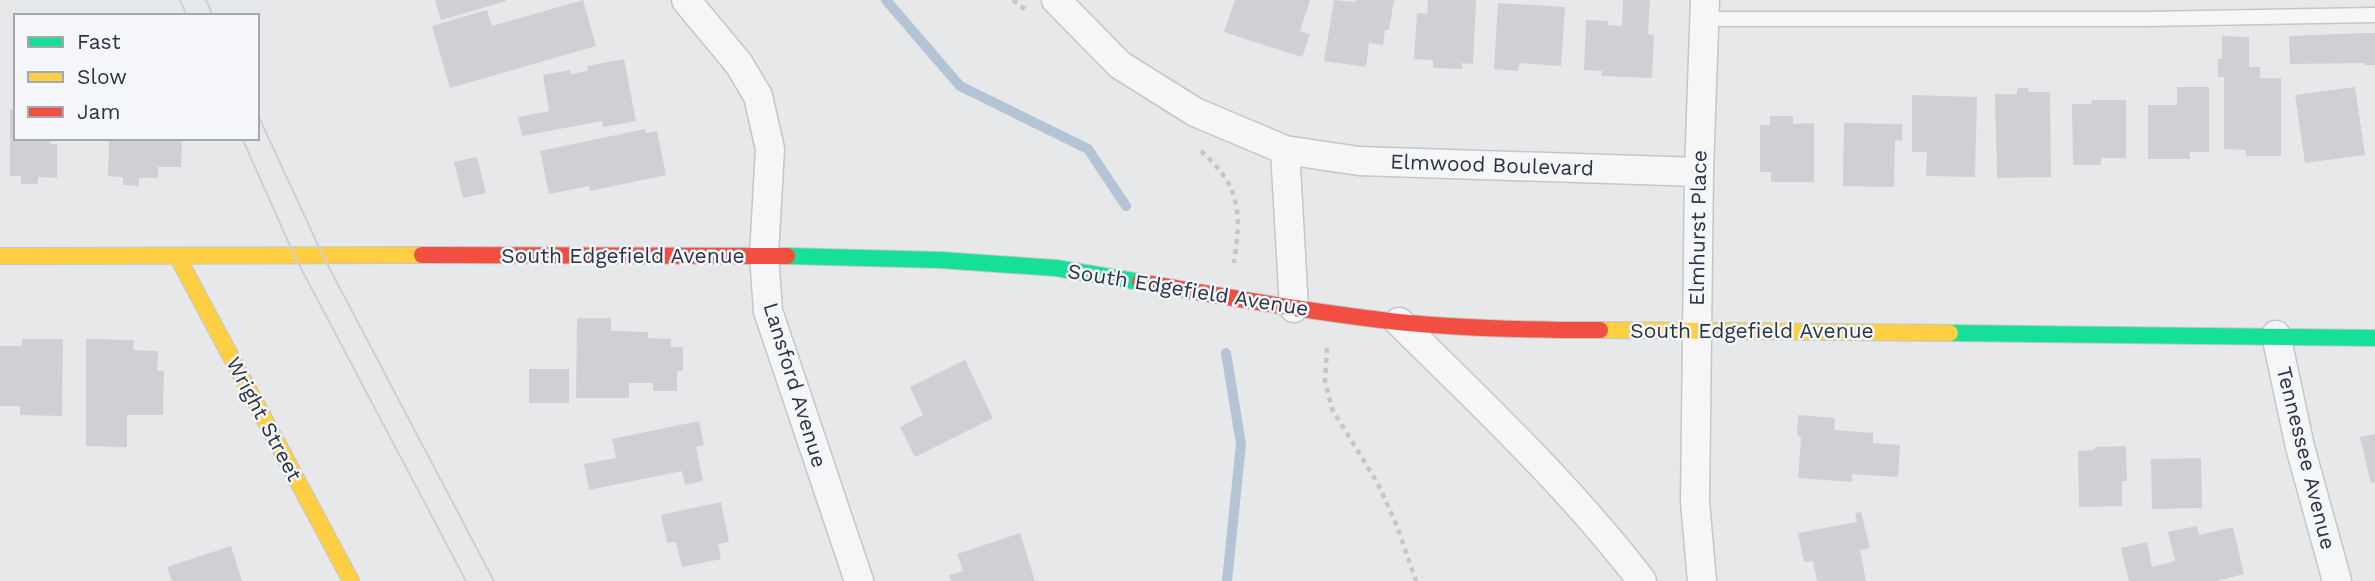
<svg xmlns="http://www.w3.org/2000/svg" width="2375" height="581" font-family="'Work Sans',sans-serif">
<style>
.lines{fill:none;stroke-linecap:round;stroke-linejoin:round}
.stream{stroke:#b4c4d5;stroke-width:10}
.building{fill:#ced0d3}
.lane-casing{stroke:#c4c6c8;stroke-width:17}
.street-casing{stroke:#c4c6c8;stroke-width:31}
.fast-casing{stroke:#c4c6c8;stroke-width:18}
.slow-casing{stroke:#c4c6c8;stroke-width:18}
.jam-casing{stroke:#c4c6c8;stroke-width:18}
.path{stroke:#c5c6ca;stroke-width:4.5;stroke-dasharray:5 5;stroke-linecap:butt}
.lane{stroke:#f5f6f7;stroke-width:14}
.street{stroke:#f5f6f7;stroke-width:28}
.fast{stroke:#16e098;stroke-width:16}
.slow{stroke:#ffcf43;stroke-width:16}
.jam{stroke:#f24e42;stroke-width:16}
.tram{stroke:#cecfd2;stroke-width:2}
.labels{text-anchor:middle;stroke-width:5;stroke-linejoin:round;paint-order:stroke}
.street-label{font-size:21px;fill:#2b3445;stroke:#f4f6f9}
</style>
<rect width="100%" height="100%" fill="#e6e8ea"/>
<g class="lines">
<path class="stream" d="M886 0 960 86 1088 149 1126 206
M1226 353 1241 444 1227 581"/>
</g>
<path class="building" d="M435 0H506V1L441 20Z
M583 0 596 46 450 88 432 26 487 10 492 26Z
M1235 0H1310L1300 31 1310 34 1302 57 1224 32Z
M1334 0 1355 2 1356 0H1394L1389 30H1385L1383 45 1369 43 1366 67 1324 61Z
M1428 0H1476L1473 64 1462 63V69L1433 68V60L1414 59 1417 13 1427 14Z
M1623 0H1650L1648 34 1654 35 1652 78 1601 76 1602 71 1584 70 1586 20 1608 21V25L1622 26Z
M1498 3 1565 7 1561 66 1519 63 1518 71 1494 69Z
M2365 33H2375V65H2365V63L2290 64 2289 36Z
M2222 36 2249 37V67H2260V78H2281V156H2246V150L2224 149V77H2218V59H2222Z
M624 59 636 121 603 127 602 121 522 136 518 117 549 111 543 75 570 70 571 74 588 71 587 66Z
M2177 87H2209V152H2190V159H2148V105H2177Z
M2355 87 2365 155 2305 163 2295 95Z
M2017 88H2028L2029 92H2050L2051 177 1997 178 1995 94H2017Z
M1912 95 1977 97 1975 177 1926 176 1927 152H1912Z
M2091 100H2126V158H2101V165H2073L2072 104H2092Z
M10 109H16V138H50V144H57V178L38 177V184H21V176H10Z
M1770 116H1793V124L1814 123V182H1771V172H1760V125H1770Z
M1844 123 1902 124V141L1895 140 1894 187 1843 186Z
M645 129 646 133 657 131 666 175 590 191 589 186 549 194 540 151Z
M109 138 182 139 181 167H158V178H139V186L123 185V177L108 176Z
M477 157 486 193 463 198 454 162Z
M577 318H611V331L648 332V338L671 339V347H683V371H677V391H653V383H629V398H576Z
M22 339H63L62 416 20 415V406H0V346H22Z
M86 339 134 340 133 350 158 351 157 371H164L163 415H127V447L86 446Z
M965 360 993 418 915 457 900 427 923 415 910 387Z
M529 369H569V403H529Z
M1798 415 1835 418 1834 430 1873 433V443L1900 445 1898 477 1852 474V482L1798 478 1801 438 1797 434Z
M699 421 704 445 696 447 703 481 685 485 682 471 589 490 584 464 616 458 612 439Z
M2375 434V482L2371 483 2360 437Z
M2126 446 2127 481H2122V506L2079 507 2078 451 2093 450 2097 447Z
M2201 458 2202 508 2152 509 2151 459Z
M721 502 729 542 718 544 721 559 682 567 676 542 667 543 661 515Z
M1861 512 1870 548 1860 550 1866 581H1817L1813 561 1804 562 1798 533 1857 522 1855 513Z
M2197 526 2199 535 2233 527 2244 574 2216 581H2129L2121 548 2147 542 2152 567 2175 561 2168 532Z
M1020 533 1035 581H951L949 575 963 571 957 554Z
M231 546 242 581H172L167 567Z"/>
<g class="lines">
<g class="lane-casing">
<path id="lane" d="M1704 19H2146L2375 15"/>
</g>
<g class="street-casing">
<path id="street" d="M686 0 739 64 758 96 770 149 764 255 768 311 859 581
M1056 0 1120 65 1195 112 1285 150 1359 161 1699 172
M1285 150 1294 308
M1399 322C1483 405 1570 487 1642 581
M2276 335 2300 447 2337 581
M1702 581 1695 502 1699 172 1705 0"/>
</g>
<g class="fast-casing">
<path id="fast" d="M787 256 940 260 1056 268 1140 282
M1950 333 2375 338"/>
</g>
<g class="slow-casing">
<path id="slow" d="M0 256 422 255
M177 256 351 581
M1600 330 1950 333"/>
</g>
<g class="jam-casing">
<path id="jam" d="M422 255 787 256
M1140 282C1226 297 1312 312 1398 322 1465 329 1533 330 1600 330"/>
</g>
<path class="path" d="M1013 0 1026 10
M1201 151C1242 188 1241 212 1234 263
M1327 348 1325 381 1332 409 1378 484 1397 526 1416 581"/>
<use href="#lane" class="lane"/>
<use href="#street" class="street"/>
<use href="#fast" class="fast"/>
<use href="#slow" class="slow"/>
<use href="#jam" class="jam"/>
<path class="tram" d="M180 0 187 16
M206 0 213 16
M257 113 323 256 494 581
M242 138 295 257 466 581"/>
</g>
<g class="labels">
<g class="street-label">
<text transform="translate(1492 165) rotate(2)" y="7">Elmwood Boulevard</text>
<text transform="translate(1698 228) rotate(-89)" y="7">Elmhurst Place</text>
<text x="623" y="263">South Edgefield Avenue</text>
<text transform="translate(1188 290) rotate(9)" y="7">South Edgefield Avenue</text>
<text x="1752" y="338">South Edgefield Avenue</text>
<text transform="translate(795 385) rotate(73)" y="7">Lansford Avenue</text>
<text transform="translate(264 419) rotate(62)" y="7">Wright Street</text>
<text transform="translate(2306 458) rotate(76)" y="7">Tennessee Avenue</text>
</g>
</g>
<rect x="14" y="14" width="245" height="126" fill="#f4f6f9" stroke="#a4a8b1" stroke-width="2"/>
<rect x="28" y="37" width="35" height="10" fill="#16e098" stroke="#a4a8b1" stroke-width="2"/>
<text x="77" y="49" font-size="21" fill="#2b3445">Fast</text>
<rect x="28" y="72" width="35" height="10" fill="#ffcf43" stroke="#a4a8b1" stroke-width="2"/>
<text x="77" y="84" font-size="21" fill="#2b3445">Slow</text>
<rect x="28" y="107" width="35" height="10" fill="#f24e42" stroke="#a4a8b1" stroke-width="2"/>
<text x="77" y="119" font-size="21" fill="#2b3445">Jam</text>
</svg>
